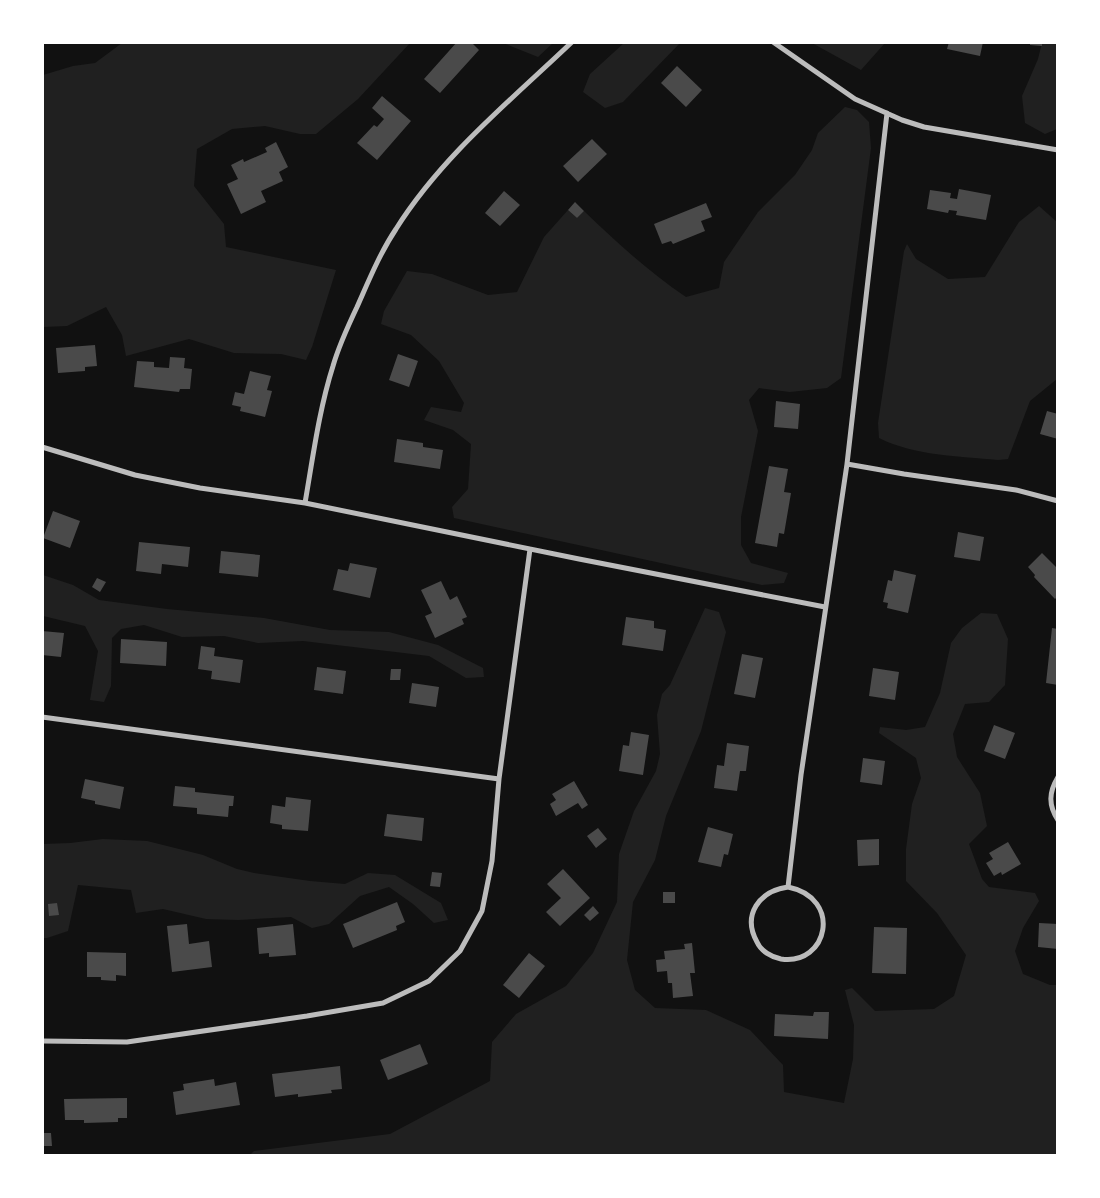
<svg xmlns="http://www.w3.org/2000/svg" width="1100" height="1198" font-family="'IBM Plex Sans',sans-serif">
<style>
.green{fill:#202020}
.building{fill:#4a4a4a}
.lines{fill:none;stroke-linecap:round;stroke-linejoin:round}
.minor{stroke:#bcbcbc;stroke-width:5}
</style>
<rect width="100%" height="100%" fill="#111"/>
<path class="green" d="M122 43H410L358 99 316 134H300L265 126 232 129 197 149 194 186 224 224 226 247 336 270 312 347 306 360 281 354 234 353 189 339 126 356 122 335 106 307 67 326 43 327V75L73 66 95 63Z
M503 43H553L538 57Z
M624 43H680L623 102 605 108 583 92 590 74Z
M812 43H885L861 70Z
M1042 43H1057V129L1045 134 1025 123 1022 96 1038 59Z
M845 107 857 110 869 122 871 148 841 378 827 388 790 392 759 388 749 400 758 431 741 517V545L751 563 788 573 784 583 762 585 454 518 452 507 468 489 471 444 453 430 424 420 431 407 461 412 464 403 439 361 411 335 381 324 384 311 407 271 432 274 488 295 517 292 544 237 568 210 577 218 584 211C616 242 649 272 686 297L719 288 724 262 758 212 795 175 812 150 818 133Z
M1039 206 1057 222V379L1030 401 1008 459 998 460C959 456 915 456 879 438L878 423 904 251 907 244 916 259 948 279 985 277 1019 222Z
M43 575 73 585 99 600 167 609 264 618 330 630 389 632 438 645 483 668 484 677 466 678 429 656 303 641 258 643 224 636 182 637 144 625 121 629 112 638 111 686 104 702 90 700 98 651 85 626 43 616Z
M705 608 719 612 726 632 701 731 666 816 655 860 633 902 627 960 635 990 655 1008 706 1010 750 1030 783 1065 784 1092 844 1103 853 1059 854 1025 845 990 852 988 875 1011 934 1009 954 996 966 955 937 913 906 881V849L912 804 921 778 916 758 879 733 880 727 906 730 925 727 940 693 951 643 962 628 981 613 997 614 1008 639 1005 685 989 702 965 704 953 734 957 757 980 793 987 826 969 844 982 879 989 887 1035 893 1039 901 1023 928 1015 951 1023 974 1050 985H1057V1155H250L254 1151 390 1134 490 1081 492 1042 516 1014 566 986 593 953 617 902 619 854 634 811 656 771 660 754 657 715 662 694 670 685Z
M103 839 147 841 203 855 237 869 254 873 310 881 345 884 368 873 395 875 441 903 448 920 434 923 413 904 389 887 360 896 329 924 312 928 291 917 238 920 206 919 163 909 136 913 131 890 78 885 68 931 47 938H43V844L70 843Z"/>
<path class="building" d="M457 42H471L479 50 440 93 424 79Z
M949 42H983L980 56 947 49Z
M1030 42H1042V46L1030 45Z
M677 66 702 90 686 107 661 83Z
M382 96 411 121 377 160 357 143 374 125 377 127 384 119 372 108Z
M592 139 607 154 578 182 563 166Z
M276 142 288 167 279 172 283 181 261 191 266 202 241 214 227 184 238 179 231 165 243 159 244 162 267 152 265 148Z
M959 189 991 195 986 220 956 215 957 211 949 210 948 213 927 209 930 190 951 193 950 198 957 199Z
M504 191 520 205 500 226 485 213Z
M575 202 584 211 577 218 568 210Z
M706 203 712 217 701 221 705 231 673 244 671 241 662 244 654 224Z
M95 345 97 366 85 367V371L58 373 56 348Z
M398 354 418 361 409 387 389 380Z
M170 357 185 358 184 368 192 369 190 389H180L179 392 134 387 137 361 154 362V367L169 368Z
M250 371 271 376 267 390 272 391 265 417 240 411 241 407 232 405 235 392 244 394Z
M776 401 800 404 798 429 774 427Z
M1047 411 1058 414V439L1040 434Z
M397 439 423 443V447L443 450 440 469 394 462Z
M769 466 788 469 784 492 791 493 784 534 779 533 777 547 755 543Z
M53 511 80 521 70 548 43 538Z
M958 532 984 537 980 561 954 557Z
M139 542 190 547 188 567 162 564 161 574 136 571Z
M221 551 260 555 258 577 219 573Z
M1042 553 1058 569V596L1055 599 1034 577 1035 575 1028 567Z
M350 563 377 568 370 598 333 590 338 569 348 571Z
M894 570 916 575 908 613 887 608 888 603 883 602 888 580 892 581Z
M97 578 106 582 100 592 92 587Z
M441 581 450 600 457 596 467 617 462 619 464 624 435 638 425 616 432 613 421 590Z
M626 617 654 621V628L666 630 663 651 622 645Z
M1052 628 1058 629V685L1046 683Z
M42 631 64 633 61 657 42 655Z
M121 639 167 642 166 666 120 663Z
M201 646 215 648 214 656 243 660 240 683 211 679 212 671 198 669Z
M742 654 763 658 755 698 734 694Z
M317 667 346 671 343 694 314 690Z
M873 668 899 672 895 700 869 696Z
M391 669H401L400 680H390Z
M412 683 439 687 436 707 409 703Z
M994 725 1015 733 1005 759 984 751Z
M631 732 649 735 643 775 619 771 623 745 629 746Z
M727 743 749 746 746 771H740L737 791 714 788 717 765 724 766Z
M863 758 885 761 882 785 860 782Z
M85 779 124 787 120 809 95 804V801L81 798Z
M574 781 588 805 582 809 578 803 556 816 550 804 556 800 552 794Z
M175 786 195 788V792L234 796 233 806H229L228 817 197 814V808L173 806Z
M286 797 311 800 308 831 282 829V825L270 823 272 805 285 807Z
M387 814 424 818 422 841 384 836Z
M708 827 733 834 728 855 724 854 721 867 698 862Z
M598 828 607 839 596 848 587 836Z
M879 839V865L858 866 857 840Z
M1008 842 1021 864 1002 875 1001 872 994 876 986 863 993 859 989 853Z
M563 869 590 898 560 926 546 912 561 898 547 884Z
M432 872 442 873 440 887 430 886Z
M663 892H675V903H663Z
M397 902 405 922 396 926 397 930 353 948 343 924Z
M57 903 59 915 49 916 48 904Z
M593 906 599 913 590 921 584 915Z
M1039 923 1058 924V949L1038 947Z
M187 924 189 944 209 941 212 967 172 972 167 926Z
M293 924 296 955 269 957V953L259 954 257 928Z
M874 927 907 928 906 974 872 973Z
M692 943 695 973H690L693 996 673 998 672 983H668L667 971 657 972 656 960 665 959 664 951 685 949 684 944Z
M87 952 126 953V976L116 975V981L101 980V977H87Z
M529 953 545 966 519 998 503 985Z
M814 1012H829L828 1039 774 1036 775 1014 813 1016Z
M420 1044 428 1064 388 1080 380 1060Z
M340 1066 342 1089 331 1090 332 1093 298 1097V1094L275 1097 272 1074Z
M214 1079 215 1086 236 1082 240 1105 176 1115 173 1092 184 1090 183 1084Z
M127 1098V1118H118V1122L84 1123V1120H65L64 1099Z
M42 1133H51L52 1146H43Z"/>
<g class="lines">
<path class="minor" d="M773 42 855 99 902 120 924 127 1058 150
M42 447 135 475 200 488 305 503 579 559 825 607
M847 464 904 474 1016 490 1058 501
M305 503C313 457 319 410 333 366 339 345 348 326 357 307 369 280 380 253 396 229 442 156 510 101 572 42
M42 717 499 779
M1058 777C1049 792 1048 805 1058 820
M788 887C843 898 828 966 781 959 771 957 761 951 757 942 742 915 759 891 788 887L801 775 847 464 887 113
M42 1041 127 1042 307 1016 383 1003 429 981 460 951 482 911 492 861 499 779 530 549"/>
</g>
<rect width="1100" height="1198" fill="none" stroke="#ffffff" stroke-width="88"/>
</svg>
